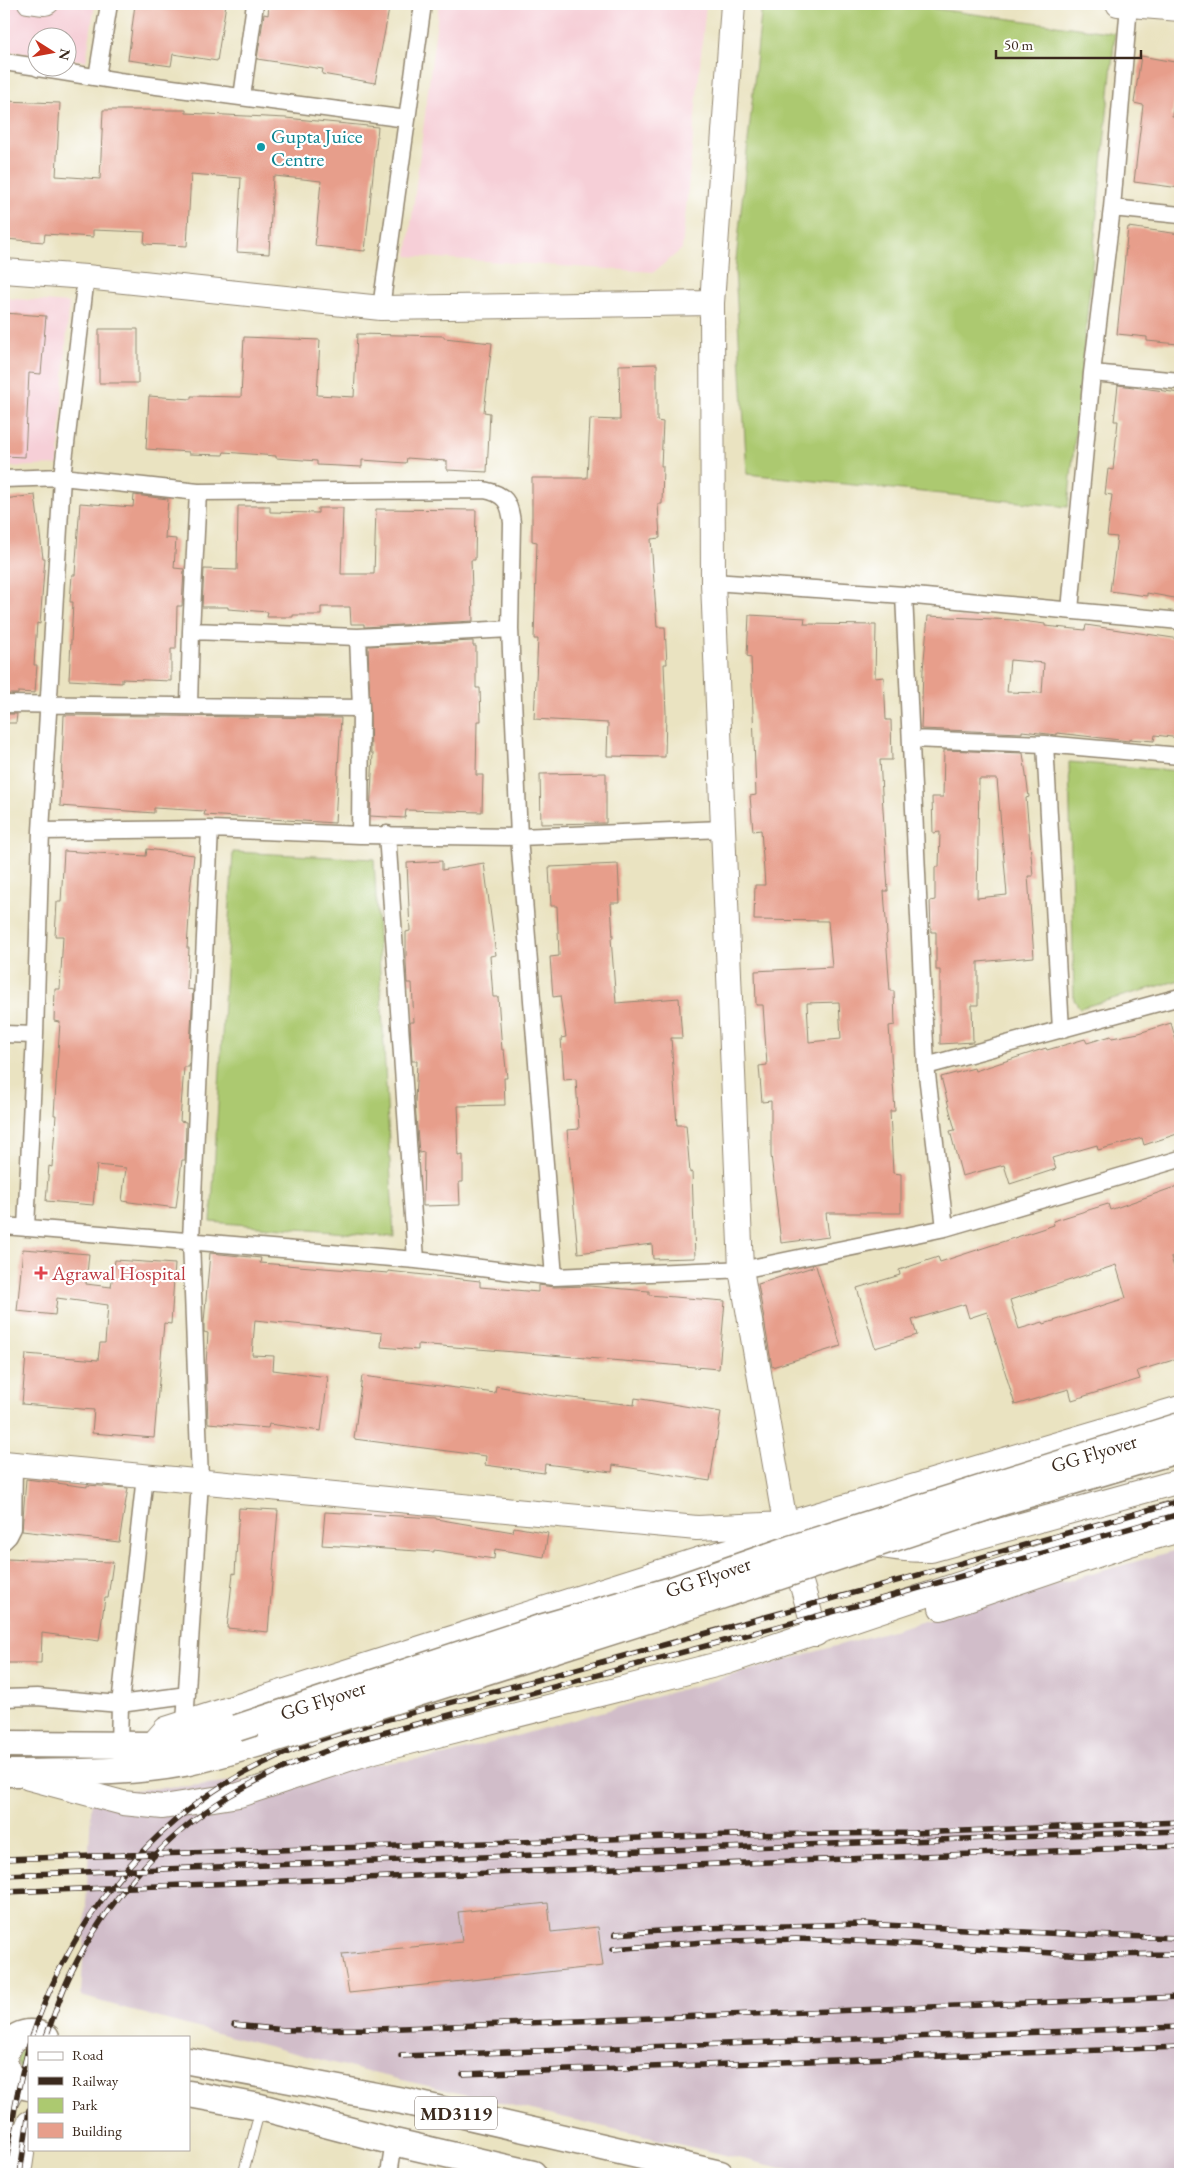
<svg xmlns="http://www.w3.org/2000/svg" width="1184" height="2178" font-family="'EB Garamond',serif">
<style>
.built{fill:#f6cfd7}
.industrial{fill:#d1bdc9}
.green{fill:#acc970;stroke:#747a47}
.building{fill:#e79e8b;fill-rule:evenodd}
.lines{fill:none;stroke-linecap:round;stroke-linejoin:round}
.lane-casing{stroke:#928670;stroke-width:11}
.street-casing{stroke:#928670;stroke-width:19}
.secondary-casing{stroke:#928670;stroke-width:26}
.primary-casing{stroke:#928670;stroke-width:29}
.lane{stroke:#fff;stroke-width:9}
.street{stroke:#fff;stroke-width:16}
.secondary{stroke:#fff;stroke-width:24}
.primary{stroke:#fff;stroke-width:26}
.rail-casing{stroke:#3b2a1e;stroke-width:5.5}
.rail{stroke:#fff;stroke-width:4;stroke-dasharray:11;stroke-linecap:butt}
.primary-bridge-casing{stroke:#928670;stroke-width:29;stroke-linecap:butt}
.primary-bridge{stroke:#fff;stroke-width:26}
.culture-dot{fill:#0f9aa8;stroke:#fff;stroke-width:2}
.health-dot{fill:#e0444e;stroke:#fff;stroke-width:2}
.labels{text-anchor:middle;stroke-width:4.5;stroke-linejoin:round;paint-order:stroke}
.shield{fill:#fff;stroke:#766a62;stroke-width:1}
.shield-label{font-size:19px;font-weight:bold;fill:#3b2a1e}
.culture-label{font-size:20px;fill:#0d838f;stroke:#fff;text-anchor:start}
.health-label{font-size:20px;fill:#be3a42;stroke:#fff;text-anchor:start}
.street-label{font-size:20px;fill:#3b2a1e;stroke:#fff}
</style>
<rect width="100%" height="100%" fill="#fff"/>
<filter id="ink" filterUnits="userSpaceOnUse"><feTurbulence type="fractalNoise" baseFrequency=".02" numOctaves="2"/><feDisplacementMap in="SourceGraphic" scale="10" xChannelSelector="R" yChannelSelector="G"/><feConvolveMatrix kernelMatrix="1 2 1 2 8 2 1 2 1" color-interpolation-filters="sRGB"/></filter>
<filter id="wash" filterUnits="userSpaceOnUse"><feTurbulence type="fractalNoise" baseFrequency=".0096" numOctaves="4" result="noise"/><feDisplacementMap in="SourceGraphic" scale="20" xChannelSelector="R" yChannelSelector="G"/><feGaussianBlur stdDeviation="1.12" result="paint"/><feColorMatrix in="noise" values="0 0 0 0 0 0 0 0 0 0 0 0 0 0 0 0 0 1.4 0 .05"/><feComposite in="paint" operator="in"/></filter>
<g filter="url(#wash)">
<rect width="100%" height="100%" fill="#eae3c1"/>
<path class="built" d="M4 4H95L86 61 68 59V38H38L37 55 4 51Z
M439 4H706L682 249 654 272 407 256Z
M4 298 69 303 58 465 4 467Z"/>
<path class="industrial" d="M1180 1549V2174H807L368 2072 174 2022 81 1996 92 1793 190 1786 445 1756Z"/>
<path class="green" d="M762 4H899L1115 33 1068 507 747 474 735 270Z
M1069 762 1180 771V980L1080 1008 1074 1000Z
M233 852 374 859 394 1237 211 1222Z
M29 2046V2072L21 2069 17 2060 20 2050Z"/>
<g id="blocks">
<path class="building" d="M135 4H226L217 61 173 54 171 66 128 60Z
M269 4H390L375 83 322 74 323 69 257 59 264 14 268 15Z
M1141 56 1180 63 1172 116H1180V188L1134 182 1143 105 1134 103Z
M4 101 60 103 56 176 100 179 103 110H186V113L286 118 378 127 365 251 315 246 321 181 275 176 273 177 269 254 237 252 241 178 191 174 187 246 144 244 145 232 93 230V237L45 234 44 242 4 239Z
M1128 227 1180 234V324L1178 344 1147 341V337L1117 334Z
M4 313 46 316 41 374 29 373 25 457 4 456Z
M99 329H138V383H99Z
M357 334 444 336V338L492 343 484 412 490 413 487 472 447 470V461L407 458 406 463 362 460V467L317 465V461L276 458V456L224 452 223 455 189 454V452L146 449 149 396 191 399V396L241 397 244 337 320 340 317 395 354 397Z
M657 364V421L663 422 661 466H663L662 504H658L660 538 651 539 657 627H665L667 664H664L666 713 665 757 607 756 608 723 534 719 538 639H534L537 542 532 541V478H587L590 419 620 420 619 365Z
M1118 385 1180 393V599L1147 593V596L1110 591 1117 537 1107 536 1112 495 1105 494 1108 469 1113 470 1118 421H1114Z
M35 495 43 558H45L40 624 37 623 34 665H37L35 693 18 692V694H4V499Z
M134 495 168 499 165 538 176 539 174 568 184 569 182 606H177L176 649H171V681L122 679V683L69 680 73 602H70L72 575H75L80 503 133 507Z
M238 506H270V512L318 513V508H343L341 574H374L376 509 476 510 475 560H471L473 621 364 627V624H351L350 607H321V615H293V617H267L268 612 228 609V607H202L204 569 237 570Z
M749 615 805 618 804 624 876 625 875 678 884 677 886 720H891L892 760H880L888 891H884L887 934 886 935 890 991H894L895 1025 889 1026 895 1111H890L893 1173 901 1174V1213H826L829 1237 781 1243 771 1155V1101L762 1102 759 1066 767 1065 763 1005H756L755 971 832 967 828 921 754 920 755 885H765L761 830 753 831 750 796 756 795 751 657 747 656ZM839 1002 841 1039 809 1042 807 1003Z
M928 616 1014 620 1045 624V626L1085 630 1086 625 1180 639V738L1155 735 1154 741 1129 739V741L1057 733V735L1022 731V733L921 729 923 670ZM1010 660 1044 663 1042 693 1007 692Z
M473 641V646H476V688H480L481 721H477L476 775H483L482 812 406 810 405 818 370 816 373 753H371L368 646Z
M4 714H17L16 723H4Z
M64 715 341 718 335 823 204 815 205 811 154 808V813L60 806Z
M944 750 1023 753 1029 797 1026 798 1033 876H1028L1034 957 978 962V1005H972L973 1042 940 1044V970H936V932H931L930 901 935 900V867H939L940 832 933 833 932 797H943ZM979 779H997L1007 895 977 898Z
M606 773V823L541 824 540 774Z
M147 849 194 855 189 901H190L187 948H189L187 989 193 990 189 1067H184L180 1121 186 1122 185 1160H182L176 1208 122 1201 126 1168 97 1165 93 1205 46 1201 49 1166 52 1167 56 1115H54L60 1022 54 1021 55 989H60L63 936H55L57 902H61L64 851 146 856Z
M442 861V870L484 863 496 955 490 956 493 997H498L502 1050H504L507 1078H504L505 1105 458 1106 459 1126H457L458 1156 463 1155V1182H459L460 1205 423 1206 424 1152 419 1153 415 1103 417 1061H412L410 1022H414L412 983H407L406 962V932L410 931 407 863Z
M618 864 620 903H611L613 938H611L616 1003 679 998 682 1038H671L677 1125H686L690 1173 692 1172 695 1258 653 1259 652 1244 578 1253 567 1130 579 1129 576 1079 564 1080 561 1038 566 1037 560 996 553 997 550 957 559 956 557 906H551L549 867Z
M1171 1023 1180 1054V1133L1144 1145 1142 1138 1098 1150 1097 1145 1052 1158 1056 1169 1010 1184 1004 1165 962 1176 950 1131 955 1130 941 1077 974 1068 975 1071 1046 1048 1047 1050 1085 1039 1087 1043 1111 1036 1112 1038 1139 1033Z
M1180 1185V1253L1171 1257 1180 1288V1358L1137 1371 1140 1379 1072 1400 1069 1389 1015 1405 987 1312 969 1318 965 1304 912 1320 917 1335 875 1348 857 1288 900 1275 899 1270 938 1257 940 1262 1054 1225 1053 1221 1108 1204 1110 1210ZM1116 1265 1126 1298 1044 1324 1043 1322 1019 1329 1010 1300Z
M23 1249 89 1254 86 1284 111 1287 115 1260 175 1264 171 1324 164 1323 154 1438 92 1433 94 1410 22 1404 26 1354 98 1360 100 1343H105L108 1305 57 1298 55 1315 17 1311Z
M210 1253 261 1258 260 1263 388 1273V1271L480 1281V1287L538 1292V1285L554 1287 589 1286 649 1291V1295L725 1301 719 1369 418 1344V1350L381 1347 382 1333 255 1320 252 1355 274 1356 273 1370 328 1377 321 1431 269 1424 268 1428 208 1423 206 1364 208 1333 204 1332V1322Z
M816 1266 841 1346 772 1367 758 1284Z
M362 1376 495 1393 496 1386 554 1396 634 1405 635 1398 721 1412 710 1481 613 1465 612 1472 545 1464 544 1473 485 1465 486 1456 354 1439Z
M26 1479 87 1487V1485L128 1488 119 1542 22 1531Z
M239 1508 278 1510 268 1632 227 1628 233 1573 235 1574Z
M325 1512 436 1518V1519L513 1532 514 1527 548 1533 544 1557 495 1549 494 1559 434 1550V1552L322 1545Z
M4 1559 113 1562 108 1598H105L99 1641 42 1633 41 1663H6V1590H4Z
M548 1903 551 1932 598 1927 603 1966 349 1993 342 1954 462 1942 458 1912Z"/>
</g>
</g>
<g filter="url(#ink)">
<use href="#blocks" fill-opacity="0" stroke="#928670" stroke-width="1"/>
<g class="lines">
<g class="lane-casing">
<path id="lane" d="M22 4 25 8C36 9 49 15 55 4
M243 2174 260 2110"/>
</g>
<g class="street-casing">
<path id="street" d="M4 62 38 67
M38 68 119 81 407 119
M97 77 109 4
M242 97 255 4
M1112 208 1180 215
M381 308 423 4
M1092 373 1180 381
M4 479 62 477 198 492 484 490C505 494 510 502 512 523L510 629 519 837 554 1277
M713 582 904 595 1180 621
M904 595 926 1066 945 1228
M1070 610 1092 373 1112 208 1129 5
M191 631 358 637 510 629
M358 637 361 708 360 835
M4 704 361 708
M189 705 191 631 198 492
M911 739 1045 744 1180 756
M1045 744 1061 1030
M41 831 210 829 360 835 519 837 723 829
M387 834 416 1260
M4 1034 35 1035
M926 1066 1180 997
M4 1226 416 1260 554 1277 746 1269 945 1228 1180 1159
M26 1228 35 1035 41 831 62 477 86 277
M4 1541 9 1536 13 1528 14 1464
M4 1698 37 1697 120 1704 187 1695
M185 1723 200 1481 191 1240 210 829
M119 1746 120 1704 145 1476
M389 2174 394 2142"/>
</g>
<g class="secondary-casing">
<path id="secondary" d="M733 4 712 303 713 582 741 1269 787 1534 816 1634
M1118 4 1180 9
M4 271 86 277 381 308 712 303
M4 1463 697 1528 786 1524 1180 1408
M870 1543C891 1549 909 1550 931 1550L1180 1481
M941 1608 1130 1544 1180 1530
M152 1745 166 1729 707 1557 790 1534
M29 1778 123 1803 163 1807 239 1795 370 1752 727 1662 1180 1510
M4 2106 16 2082
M19 2174 25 2133 29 2123"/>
</g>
<g class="primary-casing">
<path id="primary" d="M4 1744 152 1745 237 1728
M4 1773C63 1772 126 1774 184 1763 213 1757 242 1748 270 1740
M4 2059C7 2037 25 2027 46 2037
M4 2060C6 2074 14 2085 29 2087
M189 2061 403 2101 720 2174
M189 2094 260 2107 394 2142 533 2174"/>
</g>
<use href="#lane" class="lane"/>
<use href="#street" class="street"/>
<use href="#secondary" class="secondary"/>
<use href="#primary" class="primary"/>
<g class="rail-casing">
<path id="rail" d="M4 1859 732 1835 914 1833 1180 1822
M4 1875 1180 1831
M4 1892 1180 1846
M615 1934 705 1928 864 1924 1087 1935 1180 1938
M613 1949 705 1942 796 1939 880 1942 1083 1955 1180 1954
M234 2025 285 2030 377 2029 1180 1997
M32 2037C63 1942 122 1857 204 1798 272 1749 350 1729 430 1708 484 1694 538 1680 591 1665 788 1612 984 1557 1180 1501
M46 2037C54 2015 61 1993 71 1973 105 1903 162 1837 229 1796 269 1772 312 1755 357 1740L884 1598 1180 1514
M401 2056 1180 2027
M463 2074 1180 2047
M4 2174 17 2095 29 2045
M20 2174 29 2110"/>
</g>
<use href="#rail" class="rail"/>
<g class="primary-bridge-casing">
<path id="primary-bridge" d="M237 1728 537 1629 672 1590 790 1549 1180 1426
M270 1740 666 1614 1005 1501 1180 1449"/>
</g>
<use href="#primary-bridge" class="primary-bridge"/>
</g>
</g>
<circle class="culture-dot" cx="261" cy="147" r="5"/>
<path class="health-dot" d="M38.5 1265.5h5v5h5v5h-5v5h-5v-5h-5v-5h5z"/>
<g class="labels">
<rect class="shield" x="415" y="2096.5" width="82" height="33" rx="4"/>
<g class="shield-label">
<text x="456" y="2120">MD3119</text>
</g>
<g class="culture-label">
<text x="271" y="143">Gupta Juice<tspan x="271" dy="23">Centre</tspan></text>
</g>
<g class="health-label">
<text x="52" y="1280">Agrawal Hospital</text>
</g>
<g class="street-label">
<text transform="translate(1094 1453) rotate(-17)" y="7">GG Flyover</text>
<text transform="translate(708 1577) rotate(-19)" y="7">GG Flyover</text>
<text transform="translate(323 1700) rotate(-18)" y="7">GG Flyover</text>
</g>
</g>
<rect width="1184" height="2178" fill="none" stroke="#fff" stroke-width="20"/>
<rect x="28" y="2036" width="162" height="115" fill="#ffffff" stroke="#b1aaa5"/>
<rect x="38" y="2052" width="25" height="8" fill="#ffffff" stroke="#b1aaa5"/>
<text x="72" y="2060" font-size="15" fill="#3b2a1e">Road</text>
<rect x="38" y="2077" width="25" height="8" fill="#3b2a1e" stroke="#b1aaa5"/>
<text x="72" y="2086" font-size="15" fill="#3b2a1e">Railway</text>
<rect x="38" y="2098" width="25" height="15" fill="#acc970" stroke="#b1aaa5"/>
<text x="72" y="2110" font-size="15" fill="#3b2a1e">Park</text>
<rect x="38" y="2123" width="25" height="15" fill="#e79e8b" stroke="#b1aaa5"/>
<text x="72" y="2136" font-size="15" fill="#3b2a1e">Building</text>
<g transform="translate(52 52) rotate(101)"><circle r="24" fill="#ffffff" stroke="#b1aaa5"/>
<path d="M0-4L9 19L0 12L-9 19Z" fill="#c8321e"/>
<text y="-8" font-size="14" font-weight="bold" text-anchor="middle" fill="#3b2a1e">N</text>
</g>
<path d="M996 50v8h145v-8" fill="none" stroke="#3b2a1e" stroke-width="2.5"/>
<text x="1004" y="50" font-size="15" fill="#3b2a1e" stroke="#ffffff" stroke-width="4" paint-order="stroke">50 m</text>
</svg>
